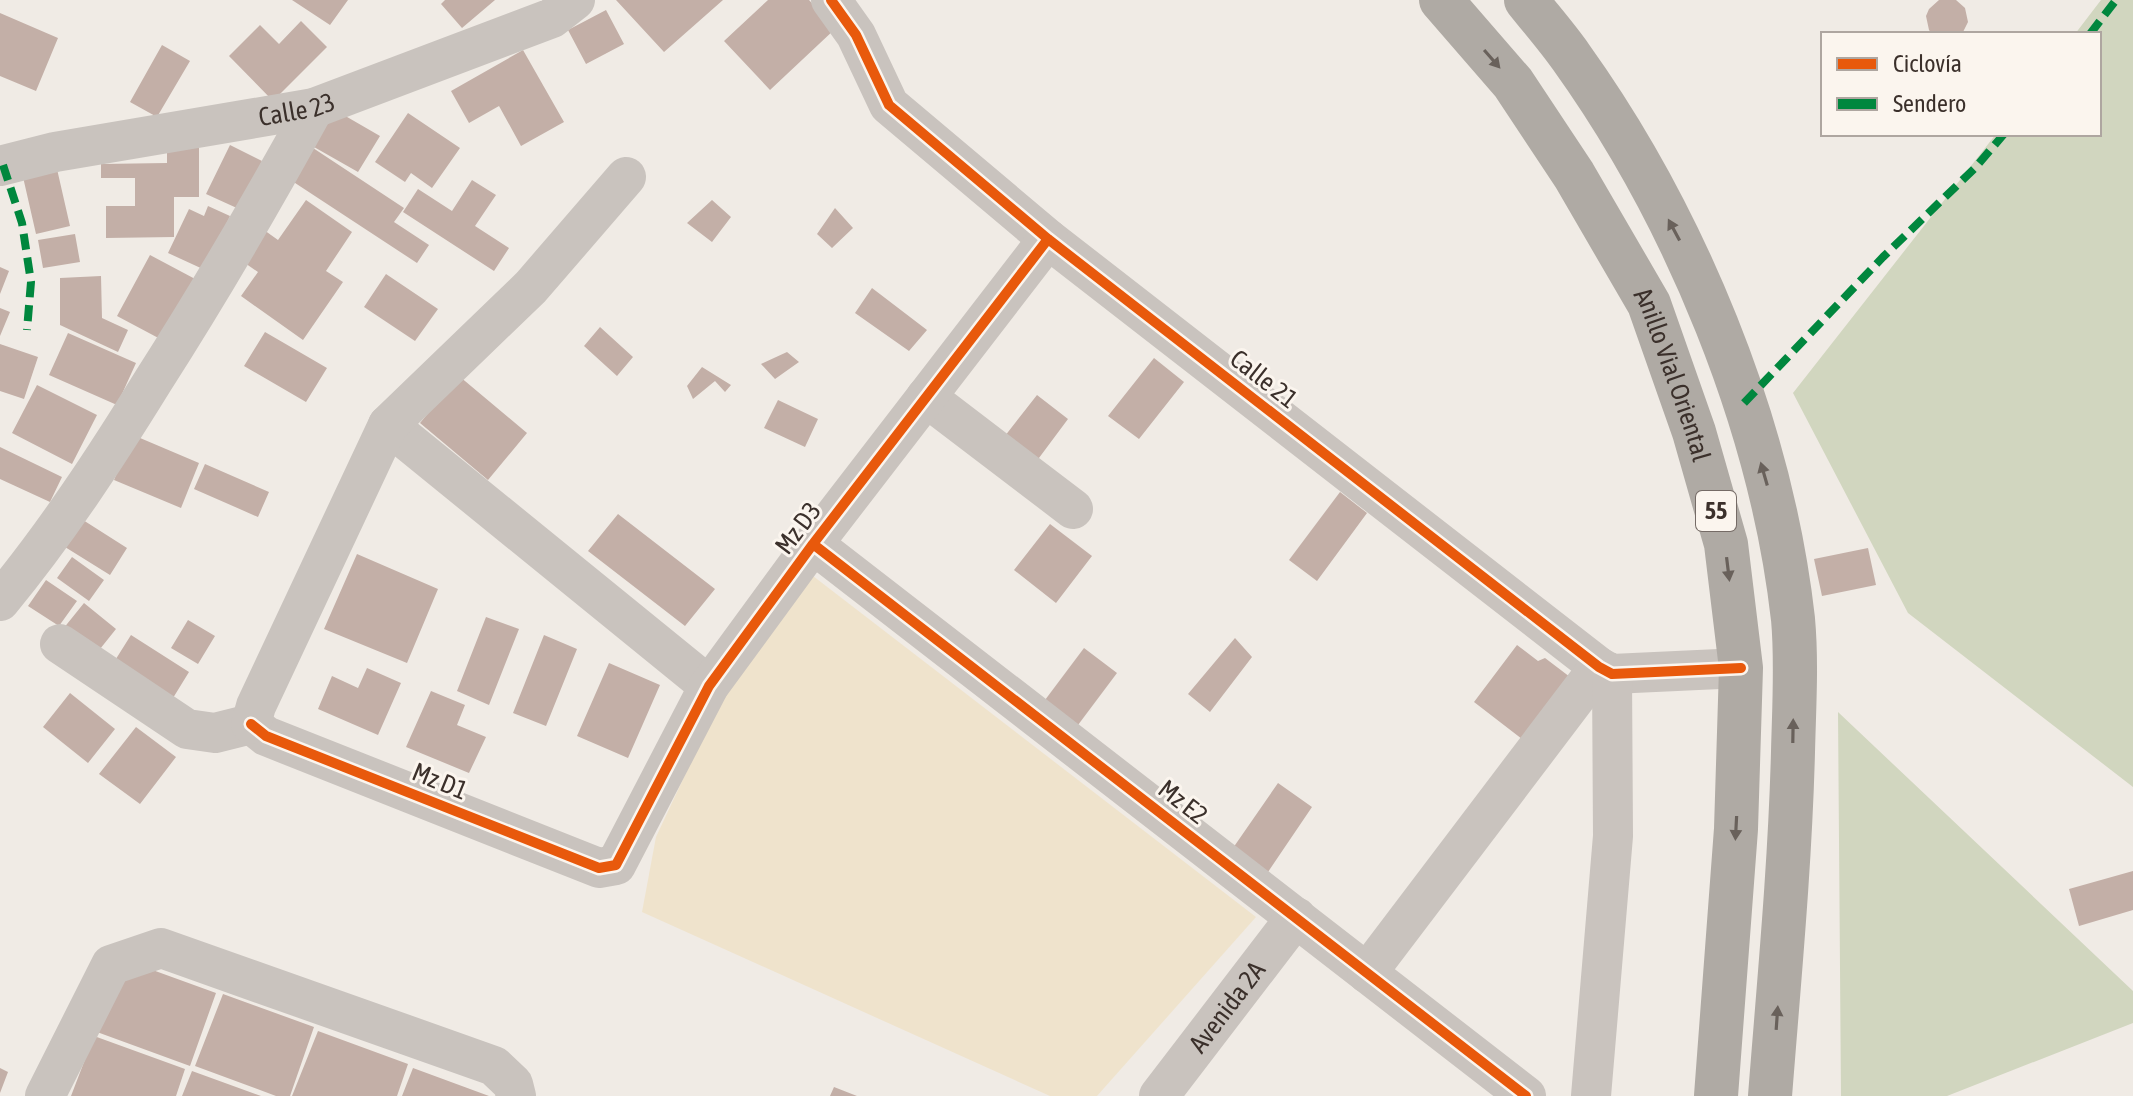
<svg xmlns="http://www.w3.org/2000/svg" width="2133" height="1096" font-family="'Asap Condensed',sans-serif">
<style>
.green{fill:#d1d6bf}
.sand{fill:#efe3cc}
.building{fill:#c3afa7}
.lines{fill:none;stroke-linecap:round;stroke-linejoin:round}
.minor{stroke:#c9c3be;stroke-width:40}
.highway{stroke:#afaaa4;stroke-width:44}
.quiet{stroke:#00873e;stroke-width:8;stroke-dasharray:16 8;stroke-linecap:butt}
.cycleway-casing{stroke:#fbf5ee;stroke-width:15}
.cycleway{stroke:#e8590c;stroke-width:10}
.oneway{fill:#69615b}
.labels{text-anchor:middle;stroke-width:6;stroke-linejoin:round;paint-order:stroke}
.shield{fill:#fbf5ee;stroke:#756b66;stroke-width:2}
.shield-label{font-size:24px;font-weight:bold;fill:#3b302b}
.street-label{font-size:26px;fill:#3b302b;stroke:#fbf5ee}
</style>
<rect width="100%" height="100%" fill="#f0ebe5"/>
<path class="green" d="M2101 0H2133V787L1908 613 1793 393 1996 134H2099V34H2075Z
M1838 712 2133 991V1023L1947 1096H1841Z"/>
<path class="sand" d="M813 576 1256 917 1097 1096H1050L642 912 656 837 728 683Z"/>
<path class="building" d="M292 0H348L330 25Z
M445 0H495L462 28 441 4Z
M616 0H723L664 52Z
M768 0H809L835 29 770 90 724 41Z
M1939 0H1956L1965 8 1968 22 1962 34H1932L1929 30 1926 16 1929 9Z
M606 10 624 44 586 64 568 30Z
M0 13 58 38 36 91 0 76Z
M301 21 327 47 273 101 229 56 260 25 279 44Z
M162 45 190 61 157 117 130 102Z
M523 50 564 122 521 146 499 106 469 123 451 91Z
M335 110 380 136 358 172 314 147Z
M408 113 460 148 432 188 411 173 405 182 375 162Z
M230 145 262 161 239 209 206 194Z
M310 146 404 208 394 222 429 245 417 263 289 179Z
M167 148H199V197H174V237L106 238V206H135V178H101V164L167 163Z
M57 169 70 226 36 234 23 177Z
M472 180 496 195 475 226 509 248 494 271 403 212 418 189 452 211Z
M306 200 352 232 326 271 343 282 303 340 241 296 258 272 242 261 264 230 278 240Z
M712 200 731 217 712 242 687 223Z
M208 206 230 216 205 270 168 253 189 209 204 216Z
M835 208 853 228 832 248 817 234Z
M75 234 80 262 43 268 38 240Z
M150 255 197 280 164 341 117 316Z
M0 267 9 271 0 294Z
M386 274 438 309 415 341 364 307Z
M101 276 102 318 128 330 118 352 60 325V278Z
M872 288 927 330 909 351 855 313Z
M0 308 10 312 0 336Z
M600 327 633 357 617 376 584 346Z
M265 332 327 368 306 402 244 366Z
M68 333 136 363 117 405 49 375Z
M0 344 38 357 24 399 0 391Z
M787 352 799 362 775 379 761 364Z
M1154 358 1184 382 1139 439 1108 416Z
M702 367 731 385 725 392 715 381 693 399 687 386Z
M459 376 527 433 488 480 420 423Z
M37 385 97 415 72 464 12 433Z
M1037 395 1068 419 1033 466 1001 441Z
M778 400 818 419 805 447 764 428Z
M133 435 199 463 181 508 114 480Z
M0 447 62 477 50 502 0 479Z
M205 464 269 492 258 517 194 489Z
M1340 492 1367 513 1317 581 1289 560Z
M618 514 715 589 685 626 588 551Z
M83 520 127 548 110 575 65 547Z
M1050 524 1092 556 1056 603 1014 570Z
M1868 548 1876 585 1822 596 1814 559Z
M357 554 438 589 407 663 324 629Z
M72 557 104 580 89 601 57 578Z
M46 580 77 601 59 626 28 606Z
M84 603 116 629 96 654 63 629Z
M486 617 519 629 489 705 457 691Z
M188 620 215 636 198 664 171 648Z
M131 635 189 672 173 698 114 662Z
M544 635 577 649 546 726 513 713Z
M1235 638 1252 657 1210 712 1188 694Z
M1517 645 1538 661 1545 658 1570 677 1522 739 1474 702Z
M1084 648 1117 673 1075 729 1042 704Z
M609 663 660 685 628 758 577 736Z
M367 668 401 683 378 735 318 709 332 676 358 688Z
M431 691 465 705 457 725 486 737 469 773 406 747Z
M70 693 115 729 88 763 43 727Z
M136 727 176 757 140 804 99 774Z
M1278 783 1312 807 1268 872 1233 848Z
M2133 871V910L2079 926 2069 889Z
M125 960 216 993 190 1066 97 1032Z
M223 994 314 1027 290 1096H276L195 1066Z
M318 1031 408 1064 397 1096H292Z
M94 1036 185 1069 176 1096H71Z
M0 1068 8 1072 0 1093Z
M413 1068 489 1096H402Z
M192 1071 261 1096H182Z
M834 1087 857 1096H830Z"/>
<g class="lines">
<g class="minor">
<path d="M831 0 856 35 889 105 1048 239 1599 667 1612 674 1741 668"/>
<path id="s1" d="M0 166 55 152 314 108 552 18 575 0"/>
<path d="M926 397 1073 509"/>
<path d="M388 425 709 686"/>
<path d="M813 544 1526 1096"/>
<path d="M0 601C57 532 106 457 153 381 210 292 263 201 314 108"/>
<path d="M60 644 187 729 215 733 251 724"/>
<path d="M251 724 266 736 599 868 616 865 709 686 813 544 1048 239"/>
<path d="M251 724 256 706 388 425 531 287 626 177"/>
<path d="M1367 973 1599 667"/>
<path d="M45 1096 111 965 161 948 494 1066 513 1084 516 1096"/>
<path id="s2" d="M1159 1096 1296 917"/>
<path d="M1591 1096 1613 836 1612 674"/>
</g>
<g class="highway">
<path id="s3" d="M1441 0 1513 83 1574 175 1649 304 1694 432 1726 544 1741 668 1736 829 1716 1096"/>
<path d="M1526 0C1541 19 1557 37 1571 57 1685 216 1771 424 1793 619 1797 663 1794 708 1793 752 1790 867 1779 981 1770 1096"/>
</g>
<path class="quiet" d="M2090 34 2116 0
M3 165 22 223 31 282 27 330
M1744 403 1883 257 1974 169 2004 134"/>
<g class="cycleway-casing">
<path id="cycleway" d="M831 0 856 35 889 105 1048 239 1599 667 1612 674 1741 668
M813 544 1526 1096
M251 724 266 736 599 868 616 865 709 686 813 544 1048 239"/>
</g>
<use href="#cycleway" class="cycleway"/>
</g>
<defs><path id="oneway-solid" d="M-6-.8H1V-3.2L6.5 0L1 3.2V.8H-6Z" transform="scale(2)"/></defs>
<g class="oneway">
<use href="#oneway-solid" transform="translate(1492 59) rotate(49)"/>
<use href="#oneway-solid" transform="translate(1674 230) rotate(-118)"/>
<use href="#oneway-solid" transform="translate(1764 474) rotate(-106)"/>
<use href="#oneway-solid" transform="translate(1728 569) rotate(83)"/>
<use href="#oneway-solid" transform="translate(1793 731) rotate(-89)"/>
<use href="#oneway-solid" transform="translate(1736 828) rotate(93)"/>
<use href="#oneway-solid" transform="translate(1777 1018) rotate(-86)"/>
</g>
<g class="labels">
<rect class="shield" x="1696" y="491" width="40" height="40" rx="6"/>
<g class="shield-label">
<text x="1716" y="519">55</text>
</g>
<g class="street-label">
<text dy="9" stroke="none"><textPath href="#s1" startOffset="302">Calle 23</textPath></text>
<text dy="9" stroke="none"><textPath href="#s3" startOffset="444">Anillo Vial Oriental</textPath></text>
<text transform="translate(1264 379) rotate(38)" y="9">Calle 21</text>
<text transform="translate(798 528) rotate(-53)" y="9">Mz D3</text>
<text transform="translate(440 781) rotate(22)" y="9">Mz D1</text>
<text transform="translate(1183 802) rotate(38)" y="9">Mz E2</text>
<text dy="9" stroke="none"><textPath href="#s2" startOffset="112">Avenida 2A</textPath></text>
</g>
</g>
<rect x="1821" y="32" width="280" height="104" fill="#fbf5ee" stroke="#aea6a0" stroke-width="2"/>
<rect x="1837" y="58" width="40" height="12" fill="#e8590c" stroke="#aea6a0" stroke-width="2"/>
<text x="1893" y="72" font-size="24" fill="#3b302b">Ciclovía</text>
<rect x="1837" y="98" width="40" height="12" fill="#00873e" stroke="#aea6a0" stroke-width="2"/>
<text x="1893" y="112" font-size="24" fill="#3b302b">Sendero</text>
</svg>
